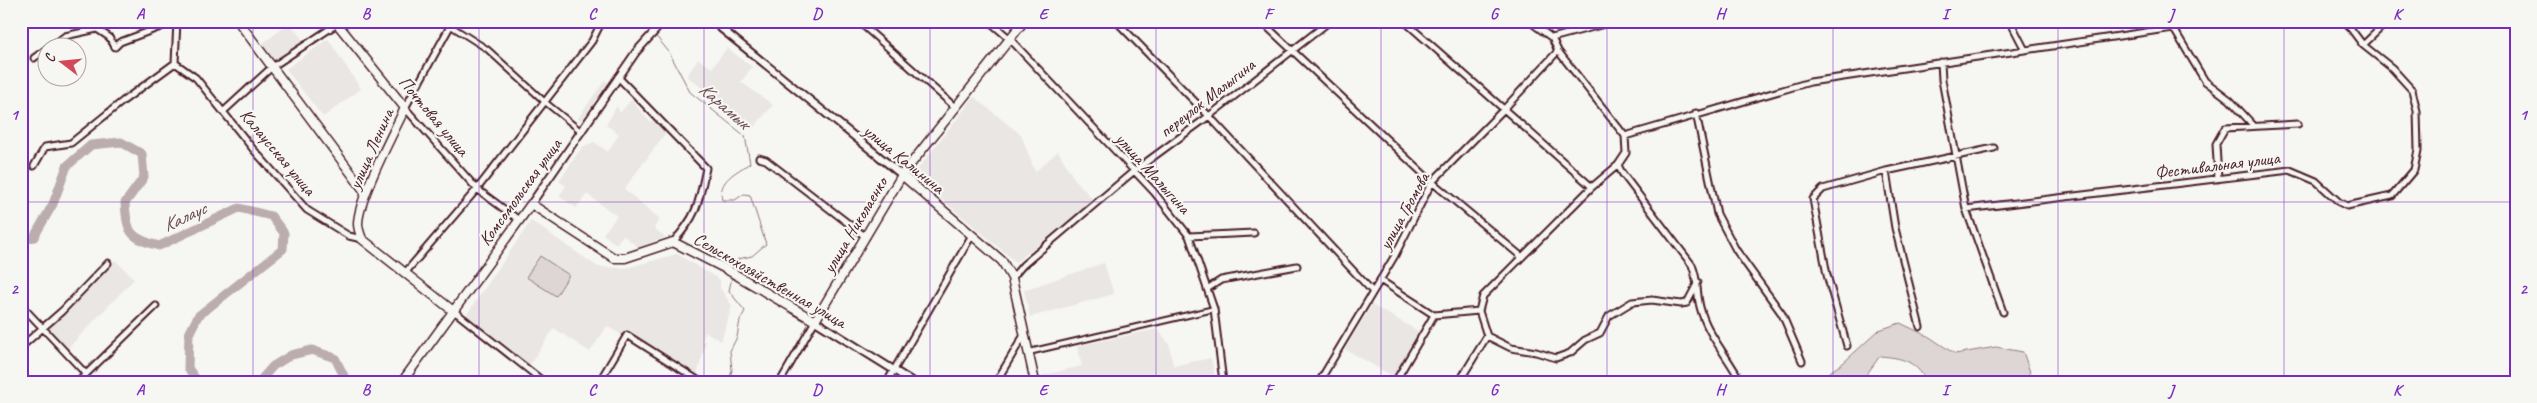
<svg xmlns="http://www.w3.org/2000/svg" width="2537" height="403" font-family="Caveat,sans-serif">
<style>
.built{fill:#e9e6e3}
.green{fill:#ddd6d5;stroke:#947a80}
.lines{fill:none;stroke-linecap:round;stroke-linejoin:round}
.stream{stroke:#8e747a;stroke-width:1}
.river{stroke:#bbadae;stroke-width:9}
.pedestrian-casing{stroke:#4a1f2b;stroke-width:8}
.minor-casing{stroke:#4a1f2b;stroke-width:9}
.tertiary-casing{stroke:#4a1f2b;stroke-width:10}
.secondary-casing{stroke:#4a1f2b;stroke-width:11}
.pedestrian{stroke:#f6f6f2;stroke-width:4}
.minor{stroke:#f6f6f2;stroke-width:5}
.tertiary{stroke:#f6f6f2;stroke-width:6}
.secondary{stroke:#f6f6f2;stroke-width:8}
.grid{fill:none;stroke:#7b2cbf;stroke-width:1;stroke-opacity:0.55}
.labels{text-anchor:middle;stroke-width:4.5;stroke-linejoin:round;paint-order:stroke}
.street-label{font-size:18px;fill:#4a1f2b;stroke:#f6f6f2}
.water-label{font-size:19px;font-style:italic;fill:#6c4a52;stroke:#f6f6f2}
.neatline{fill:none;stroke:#7b2cbf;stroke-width:2}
.grid-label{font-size:16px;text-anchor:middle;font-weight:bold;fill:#7b2cbf}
</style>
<rect width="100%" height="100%" fill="#f6f6f2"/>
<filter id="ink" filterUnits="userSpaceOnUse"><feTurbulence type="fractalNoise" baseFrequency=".02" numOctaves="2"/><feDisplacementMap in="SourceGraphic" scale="10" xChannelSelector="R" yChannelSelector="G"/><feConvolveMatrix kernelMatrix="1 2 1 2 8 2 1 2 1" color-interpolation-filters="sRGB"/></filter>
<g filter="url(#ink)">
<path class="built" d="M290 23 304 42 274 61 262 44Z
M328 39 361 89 323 117 286 69Z
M727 48 752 67 741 82 773 105 752 129 687 76 698 59 712 68Z
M605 80 608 83 581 121 578 118Z
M974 97 1021 135 1035 172 1058 151 1073 177 1094 201 1016 262 913 175Z
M631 100 650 122 653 120 667 131 624 189 660 219 654 228 665 237 639 248 623 235 616 244 603 234 617 216 587 194 576 208 559 196 566 186 559 181 582 147 594 142 608 152 619 134 606 125 617 106 620 113Z
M531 221 598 267 626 268 677 254 720 280V288L732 306 721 341 706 332 702 340 706 342 697 375 635 336 625 332 623 336 607 326 590 352 554 328 527 369 463 320Z
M115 260 134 279 68 348 48 329Z
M1104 263 1114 294 1030 317 1024 290Z
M1372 305 1420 332 1394 377 1345 349Z
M1158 329 1169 344 1173 366 1211 358 1216 382H1037L1036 377 1082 366 1077 346Z"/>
<path class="green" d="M540 256 569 275 556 296 526 277Z
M1900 323 1928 336 1955 354 1996 347 2023 352 2030 372 2023 382H1927C1915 360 1902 358 1880 356L1861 382H1815L1843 363 1879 330Z"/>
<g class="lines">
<path class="stream" d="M643 21 651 30
M655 35 669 52 690 92 745 136 750 163C737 172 717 180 722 200H735L744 194 750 195 766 244 752 256 738 259 734 271
M729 382 732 370 730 351 737 337 740 320 745 311 729 291 732 277"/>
<path class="river" d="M21 240 34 237 53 204 67 166 91 145 121 142 142 154 144 177 125 203C127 233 130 238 159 246L239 208 271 216 284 233 283 249 198 316 189 334 188 368 198 382
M259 382 273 366 291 355 312 350 335 358 347 382"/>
<g class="pedestrian-casing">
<path id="pedestrian" d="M443 21 487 49 545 102 582 132
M337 24 349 21
M1029 352 1214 309"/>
</g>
<g class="minor-casing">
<path id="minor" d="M453 21 405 108 477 189 519 220
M858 21 955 107
M989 21 1010 39 1154 192 1189 236 1214 309 1223 382
M1116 21 1209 116 1373 292
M1261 21 1432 182 1522 257
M1404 21 1592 187
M1529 21 1552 38 1616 21
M2010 21 2025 50
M2169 21 2205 81 2230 100 2253 125
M2363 45 2388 21
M49 48 65 36 97 29 109 37 115 47 120 42 177 21 175 63 196 78 253 149 307 210 349 236 362 239
M34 58 48 48
M1941 62 1942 80 1966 209 2003 312
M618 77 706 168C699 202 698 215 673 242
M224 111 272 67 337 24
M1696 113 1717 214 1736 250 1782 314 1802 361
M1625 136 1810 82 2173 28
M759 158 766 160 866 237
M1618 165 1622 173 1692 265C1699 283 1696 291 1700 307 1707 335 1728 356 1741 382
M34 166 45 147 71 143 123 101 175 63
M1886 171 1895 228 1920 327
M2218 179 2216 144 2225 128 2298 124
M1966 209 2290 170 2316 181 2339 202 2347 206 2392 196 2414 170 2418 150 2417 111 2412 90 2392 68 2363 45 2345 21
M1189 236 1254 233
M405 273 477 189 592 41 602 21
M1012 278 1023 265 1134 171 1209 116 1330 21
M1380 280 1434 315 1479 311
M1207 289 1221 280 1297 266
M21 305 86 374
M454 311 544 382
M1487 336 1511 348 1536 352 1556 358 1570 353 1585 340 1600 333 1609 316 1632 302 1652 300 1681 304 1687 303 1698 282
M1847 346 1827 275 1813 199 1823 189 1886 171 1994 148
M21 347 62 311 108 263
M78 382 156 306
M599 382 627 335 701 382
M780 382 815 321
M887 382 972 235
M996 382 1024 335
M1319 382 1394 257 1432 182 1505 108 1558 51
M1395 382 1434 315
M1459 382 1487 336 1479 311 1483 296 1592 187 1618 165 1626 153 1625 136 1558 51 1552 38"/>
</g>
<g class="tertiary-casing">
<path id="tertiary" d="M712 21 902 175
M531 204 636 52 664 21
M815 321 913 382"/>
</g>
<g class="secondary-casing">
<path id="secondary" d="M238 21 366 193
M335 21 405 108C393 134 358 199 358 224 358 229 360 234 362 239L452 310V313
M902 175 1002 261 1012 278 1035 382
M402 382 531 204 614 258H625L673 242 726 269 815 321 902 175 1024 21"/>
</g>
<use href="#pedestrian" class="pedestrian"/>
<use href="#minor" class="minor"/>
<use href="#tertiary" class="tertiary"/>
<use href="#secondary" class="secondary"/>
</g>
</g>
<path class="grid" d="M253 21V382M479 21V382M704 21V382M930 21V382M1156 21V382M1381 21V382M1607 21V382M1833 21V382M2058 21V382M2284 21V382M21 202H2516"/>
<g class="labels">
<g class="street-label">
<text transform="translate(1207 98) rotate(-38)" y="6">переулок Малыгина</text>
<text transform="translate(434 116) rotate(50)" y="6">Почтовая улица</text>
<text transform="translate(371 149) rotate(-66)" y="6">улица Ленина</text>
<text transform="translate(278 152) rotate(50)" y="6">Калаусская улица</text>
<text transform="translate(904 159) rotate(39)" y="6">улица Калинина</text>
<text transform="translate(2217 165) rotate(-7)" y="6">Фестивальная улица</text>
<text transform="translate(1153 173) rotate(48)" y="6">улица Малыгина</text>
<text transform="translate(520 192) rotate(-54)" y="6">Комсомольская улица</text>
<text transform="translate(1404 211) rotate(-61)" y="6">улица Громова</text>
<text transform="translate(855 225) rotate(-59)" y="6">улица Николаенко</text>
<text transform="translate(770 280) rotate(30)" y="6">Сельскохозяйственная улица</text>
</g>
<g class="water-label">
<text transform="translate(725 105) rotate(41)" y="7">Карамык</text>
<text transform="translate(184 216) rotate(-25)" y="7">Калаус</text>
</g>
</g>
<rect width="2537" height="403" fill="none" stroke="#f6f6f2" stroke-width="55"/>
<g transform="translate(62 62) rotate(286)"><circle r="24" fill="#f6f6f2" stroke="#b1a0a2"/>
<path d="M0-4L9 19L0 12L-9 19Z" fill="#d1495b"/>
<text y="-8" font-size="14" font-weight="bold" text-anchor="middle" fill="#4a1f2b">С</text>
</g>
<rect x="28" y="28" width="2482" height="348" class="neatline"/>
<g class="grid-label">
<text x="140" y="19">A</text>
<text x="366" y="19">B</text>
<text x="592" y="19">C</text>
<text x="817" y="19">D</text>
<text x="1043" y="19">E</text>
<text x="1268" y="19">F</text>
<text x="1494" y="19">G</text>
<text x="1720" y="19">H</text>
<text x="1945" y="19">I</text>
<text x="2171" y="19">J</text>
<text x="2397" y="19">K</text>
<text x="14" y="120">1</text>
<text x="2523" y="120">1</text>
<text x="14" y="294">2</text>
<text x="2523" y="294">2</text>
<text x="140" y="395">A</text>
<text x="366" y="395">B</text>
<text x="592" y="395">C</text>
<text x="817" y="395">D</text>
<text x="1043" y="395">E</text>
<text x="1268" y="395">F</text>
<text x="1494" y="395">G</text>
<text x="1720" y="395">H</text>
<text x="1945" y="395">I</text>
<text x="2171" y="395">J</text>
<text x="2397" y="395">K</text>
</g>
</svg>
